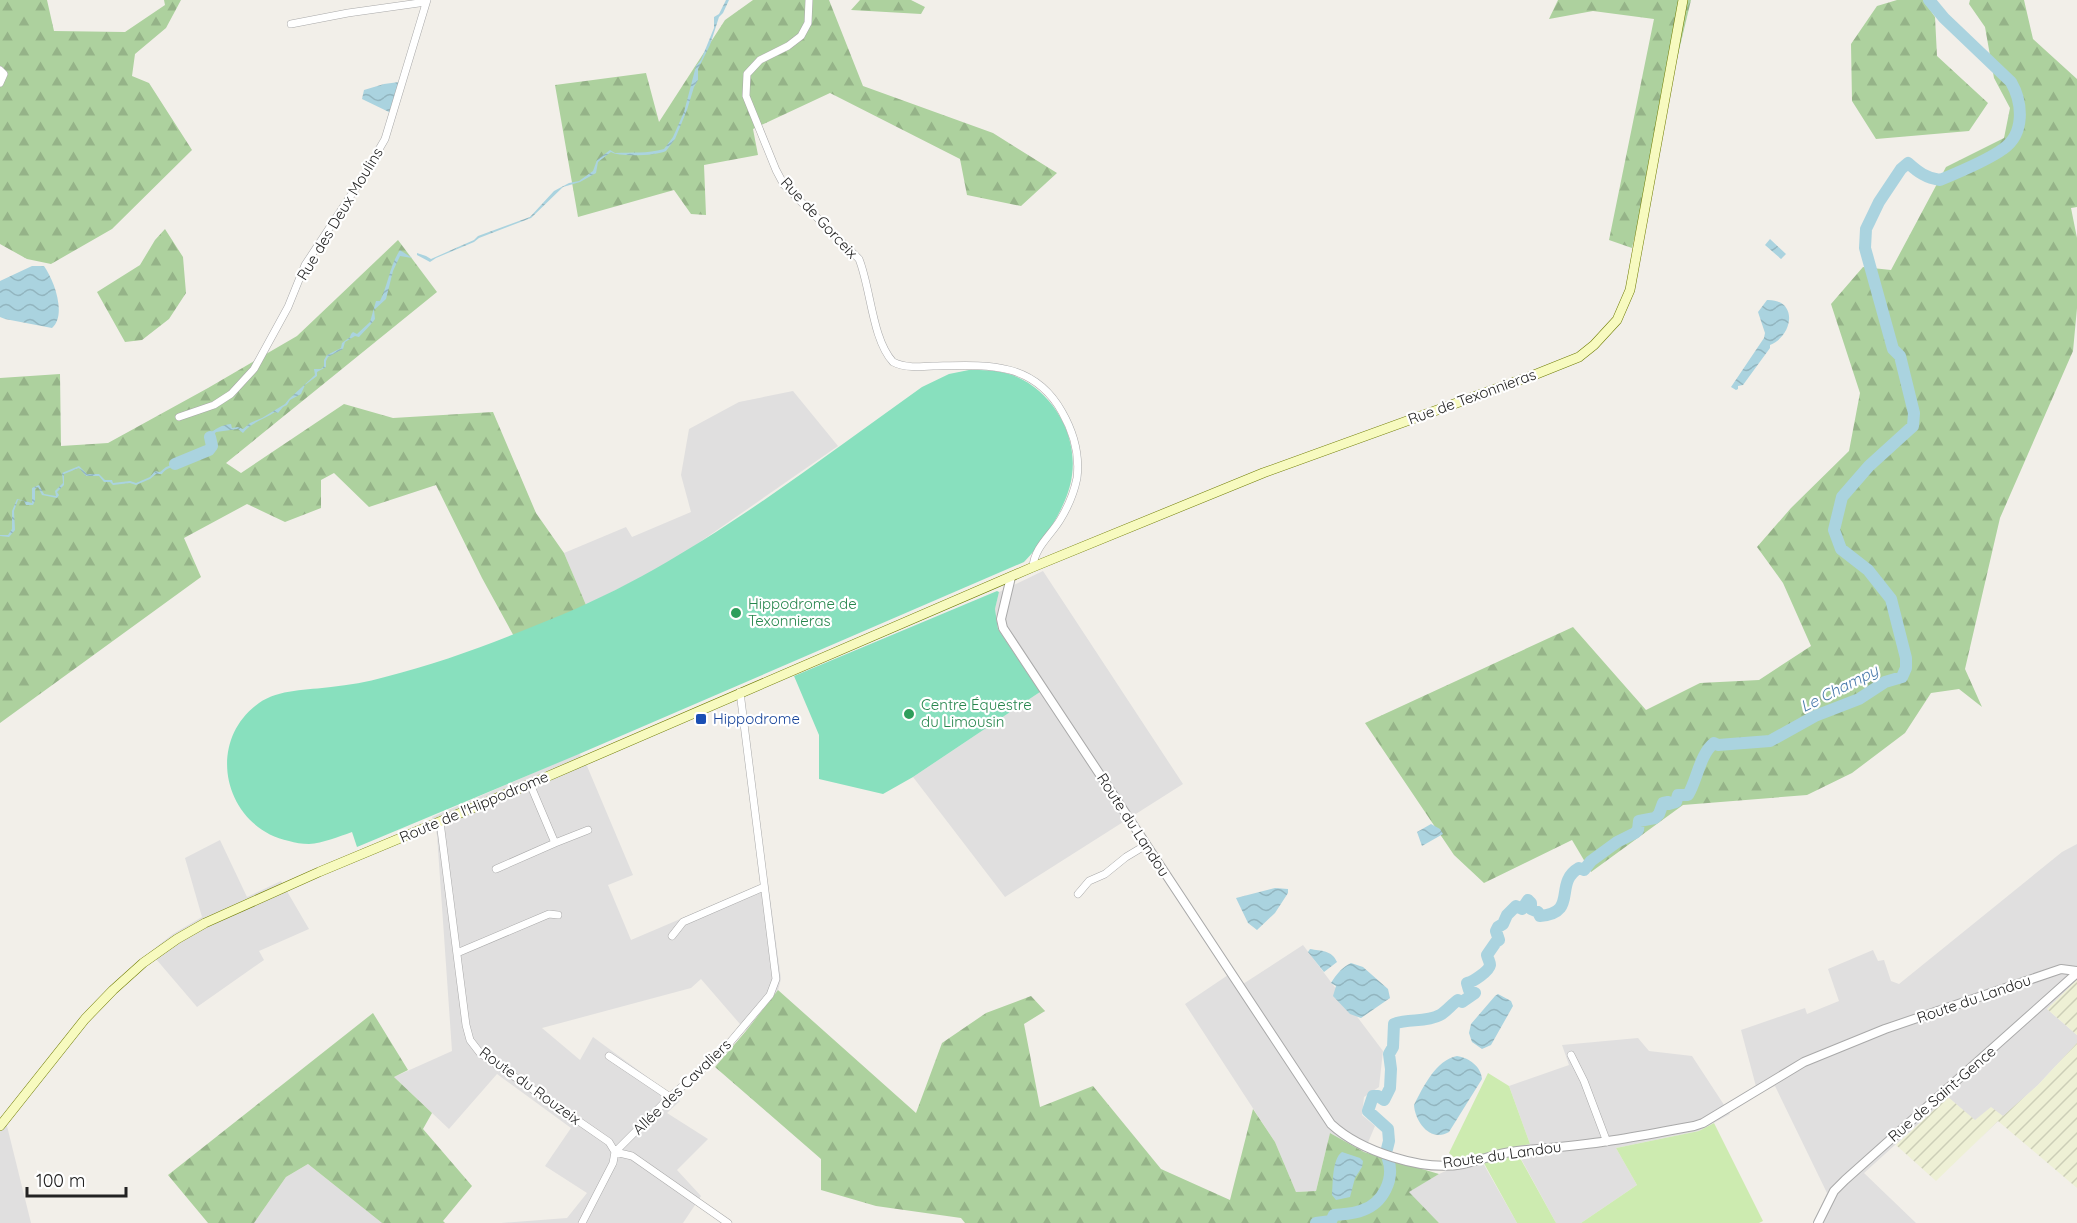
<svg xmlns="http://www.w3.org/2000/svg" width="2077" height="1223" font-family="Quicksand,sans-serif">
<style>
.residential{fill:#e0dfdf}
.farmland{fill:url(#farmland-furrows)}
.grass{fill:#cdebb0}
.forest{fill:url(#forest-firs)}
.pitch{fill:#88e0be}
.water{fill:url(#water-waves)}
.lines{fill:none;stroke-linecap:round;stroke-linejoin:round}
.river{stroke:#aad3df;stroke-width:12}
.minor-casing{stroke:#a9a9a9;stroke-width:8}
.tertiary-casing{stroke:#a9a9a9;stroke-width:10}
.secondary-casing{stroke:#707d05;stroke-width:10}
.minor{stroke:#fff;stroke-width:7}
.tertiary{stroke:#fff;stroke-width:8}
.secondary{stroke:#f7fabf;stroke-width:9}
.leisure-dot{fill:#2e9e5b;stroke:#fff;stroke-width:2}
.transit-dot{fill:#1a4fb4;stroke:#fff;stroke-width:2}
.labels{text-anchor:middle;stroke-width:4.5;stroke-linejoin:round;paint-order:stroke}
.street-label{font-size:15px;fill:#222;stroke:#fff}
.leisure-label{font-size:15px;fill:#27864d;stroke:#fff;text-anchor:start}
.transit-label{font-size:15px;fill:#164399;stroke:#fff;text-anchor:start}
.water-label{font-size:16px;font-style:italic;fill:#4a7aab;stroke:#fff}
</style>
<defs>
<pattern id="farmland-furrows" width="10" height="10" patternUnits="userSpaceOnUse" patternTransform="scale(1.5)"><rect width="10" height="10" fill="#eef0d5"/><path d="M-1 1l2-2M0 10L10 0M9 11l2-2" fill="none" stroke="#ccceb7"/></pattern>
<pattern id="forest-firs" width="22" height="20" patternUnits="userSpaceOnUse" patternTransform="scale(1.5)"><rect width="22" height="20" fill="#add19e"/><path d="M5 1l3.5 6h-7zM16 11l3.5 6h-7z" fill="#95b388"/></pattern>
<pattern id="water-waves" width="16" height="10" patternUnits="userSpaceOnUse" patternTransform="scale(1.5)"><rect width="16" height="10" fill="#aad3df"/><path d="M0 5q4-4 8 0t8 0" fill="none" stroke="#92b5bf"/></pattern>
</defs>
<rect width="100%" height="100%" fill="#f2efe9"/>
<path class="residential" d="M793 391 838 446 687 551 656 570 586 605 564 553 626 527 632 537 691 512 681 475 689 429 739 402Z
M1043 571 1183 784 1005 897 913 777 1040 692 998 629 995 609 999 592Z
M579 753 587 766 633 875 608 885 631 940 760 885 768 883 781 979 778 990 746 1031 701 979 691 988 542 1028 580 1060 593 1037 680 1101 667 1113 708 1139 677 1170 701 1196 683 1223H501L567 1218 587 1193 545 1166 571 1128 497 1074 449 1129 394 1077 452 1051 437 835 432 817Z
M220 840 247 897 281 881 309 929 259 951 264 960 197 1007 150 952 173 934 202 917 185 858Z
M2077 844V980L2047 1009 2077 1035V1043L2038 1085 2003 1117 1975 1121 1948 1097 1864 1173 1916 1223H1813L1827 1193 1775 1086 1758 1094 1741 1030 1805 1008 1807 1014 1839 1001 1828 969 1873 950 1878 961 1884 960 1891 981 1899 984 2062 852Z
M1303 945 1383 1051 1379 1087 1364 1097 1362 1115 1375 1126 1364 1152 1330 1133 1316 1191 1296 1192 1275 1142 1185 1004 1234 971 1243 984Z
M1638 1038 1649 1051 1692 1056 1730 1114 1699 1131 1616 1148 1637 1185 1581 1223H1556L1514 1146 1530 1144 1509 1086 1569 1065 1562 1045Z
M0 1122H6L31 1223H0Z
M1479 1156 1517 1223H1439L1408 1192 1439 1174Z
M308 1164 382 1223H254L286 1177Z"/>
<path class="farmland" d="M2077 980V1035L2047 1009Z
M2077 1043V1188L1998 1121 1936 1181 1896 1145 1948 1097 1975 1120 1991 1107 2003 1116 2038 1085Z"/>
<path class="grass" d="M1488 1073 1509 1086 1530 1144 1514 1147 1556 1223H1517L1480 1156 1456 1159 1449 1153Z
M1714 1123 1763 1221 1759 1223H1581L1637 1185 1616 1148 1699 1131Z"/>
<path class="forest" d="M0 0H47L54 31 125 32 165 5 164 0H181L166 28 135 54 132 76 149 83 192 150 112 229 51 264 27 259 0 244Z
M753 0H829L863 86 993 133 1057 173 1021 206 967 195 960 159 830 93 753 129 758 155 704 165 706 215 691 214 674 190 578 217 555 85 646 73 659 122 725 20Z
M860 0H911L925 7 921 14 851 10Z
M1558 0H1691L1632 248 1609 240 1654 19 1593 11 1549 19Z
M1897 0H1923L1935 17 1937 56 1988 103 1969 131 1876 139 1852 101 1851 44 1877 6Z
M1970 0H2024L2033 39 2077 79V207L2071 208 2077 238V308L2073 351 2000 518 1965 669 1982 707 1959 689 1931 693 1905 733 1852 773 1807 795 1683 805 1591 872 1572 840 1484 883 1454 855 1365 723 1573 627 1646 710 1700 683 1759 680 1811 646 1783 583 1757 547 1791 508 1849 451 1860 393 1831 304 1863 267 1891 270 1946 167 2004 138 2010 108 1994 78 1985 27 1969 4Z
M165 229 183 257 186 293 169 319 142 340 125 342 97 292 140 265 155 240Z
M398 240 437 292 226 463 241 473 344 404 393 418 493 412 536 513 564 553 586 605 528 636 516 640 482 578 436 485 369 507 334 473 321 480V508L285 522 247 504 184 538 201 577 0 723V378L60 374 61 446 108 443 208 388 297 336Z
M778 990 916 1113 942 1043 986 1013 1031 996 1045 1011 1024 1024 1040 1107 1093 1086 1161 1169 1230 1200 1253 1109 1275 1142 1296 1192 1316 1191 1330 1133 1364 1152 1439 1174 1409 1192 1439 1223H965L961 1218 876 1206 821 1190V1159L715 1067 746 1031Z
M373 1013 408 1070 394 1077 432 1113 423 1129 472 1186 443 1221 445 1223H382L308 1164 286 1177 254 1223H208L168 1175Z"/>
<path class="pitch" d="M969 370C983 370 996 370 1009 374 1050 387 1078 433 1072 475 1069 503 1044 542 1024 562L579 754 357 847 352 832C338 837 323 843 309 844 302 844 295 843 289 841 224 827 204 742 259 703 279 689 308 690 331 687 349 685 367 682 385 677 441 663 496 642 549 620 687 565 802 472 922 387L949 374Z
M997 591 999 592 995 609 998 629 1040 692 913 777 883 794 819 779V735L794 676Z"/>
<path class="water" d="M726 0H729L723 13 719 17 710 45 698 69V80L694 87 687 110 675 139 666 151C656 156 618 157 611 152L598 162 596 173 580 182 563 187 531 218 479 238 474 242 436 258 430 262 417 255V253L426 256 431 259 474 240 478 236 530 217 554 191 569 183 579 181 593 171 597 160 610 150 615 153C632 152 647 154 664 149L673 137 684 112 696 66 701 60 714 28V17L719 14Z
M399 82 391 113 362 99 364 90 384 84Z
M1770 239 1786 254 1781 259 1765 245Z
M400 250 412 258 400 256 393 271 386 299 374 310 375 319C370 326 364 331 359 337L355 336 345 342 343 349 328 357 326 361V367L317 372V376L305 385 301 394 290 400 287 405 283 407 278 413 275 412C265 419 250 423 243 433L238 429 216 432 211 439 216 447 213 450H209L210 444 208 435C214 429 222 425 231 424L232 428 238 427 243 429 250 423 262 418 285 404 289 399 315 375 314 369H321L324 366V360L327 355 341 348 342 343 350 337 351 334 353 332 357 334 370 322 376 301H380C388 285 390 265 400 250Z
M32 266H44C54 280 67 315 52 328L5 319 0 317V281Z
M1767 300C1798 299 1794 335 1770 345V348L1743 385 1738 386V389L1736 390 1731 387 1764 338 1765 333 1758 312Z
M188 459C183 466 168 465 162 474H156L150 479 136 485 130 483 113 485 110 482H104L99 476H86L79 468 64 474V485L57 492 59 495 57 498 42 495 38 487 35 489V501L33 505H26L24 501 18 500 14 511 15 530 9 537 0 536V535H8L12 529V511L17 499 32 503V488L39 485 44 494 56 496 55 491 63 483 62 473 79 466 87 474H99L105 480H112L113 483 130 481 136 483 150 477 155 471 160 472 166 467Z
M1431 824 1440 829 1443 834 1422 846 1417 832Z
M1275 888 1288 889V893L1275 913 1257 930 1248 923 1236 898Z
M1310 949C1321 951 1332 950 1337 962L1324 972 1308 952Z
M1351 963 1363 967 1388 989 1390 998 1361 1018 1350 1014 1333 996 1336 986 1331 983C1336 975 1342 967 1351 963Z
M1498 994 1511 1001 1513 1006 1491 1045 1482 1049 1472 1042 1469 1033 1471 1024 1495 996Z
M1457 1056C1469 1058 1481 1066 1482 1079L1449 1132C1431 1143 1415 1122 1414 1105 1423 1087 1436 1060 1457 1056Z
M1342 1152 1360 1158 1363 1161 1362 1167 1355 1178 1350 1197 1336 1200 1332 1195C1333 1183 1332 1159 1342 1152Z"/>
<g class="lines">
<path class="river" d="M175 464 209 450 212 446 210 437
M1387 1149 1389 1141 1388 1129 1368 1111 1373 1096H1378L1384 1100 1390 1088 1391 1069 1389 1054 1393 1047 1394 1024C1409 1018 1425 1023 1440 1015 1446 1012 1452 1004 1458 1000L1462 1002 1475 993 1469 990 1467 983C1473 982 1489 971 1490 965 1490 962 1488 959 1487 955L1496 942 1499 940 1496 931 1498 927 1503 924 1507 915 1516 906 1522 909 1528 900 1531 903V909L1538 912 1540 916C1579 913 1553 883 1579 868L1584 870 1591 861 1617 842 1635 833 1638 830 1639 821 1655 818 1659 814 1663 803 1668 802 1669 804 1676 802 1678 795H1688C1697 780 1700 754 1714 743L1718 745 1770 741 1815 716 1859 699 1885 682 1902 677 1906 668V658L1891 599 1868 570 1841 549 1834 530 1842 497 1869 466 1913 426 1914 413 1900 356 1893 349 1865 248 1866 229 1879 202 1901 169 1908 163C1918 172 1926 178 1940 180 1957 173 1988 160 2003 149 2025 134 2023 103 2011 82L1944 18 1929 0
M1316 1223 1331 1221 1334 1215C1344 1214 1354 1214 1363 1210 1383 1203 1395 1179 1388 1159"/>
<g class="minor-casing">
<path id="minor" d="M809 0 808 23 801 36 788 46 760 60 747 74 746 96 776 170 784 185 859 259C871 289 872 339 893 362 905 368 919 367 933 366 984 365 1033 360 1062 412 1074 433 1080 454 1077 478 1074 493 1068 507 1060 520 1051 535 1034 548 1033 567
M291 24 348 13 426 2
M0 70 4 74 0 83
M179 417 214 405 231 394 254 369 288 307 305 265 363 177 385 139 427 0
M440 822 466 1025 470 1040 480 1053 609 1142 615 1152 613 1163 582 1223
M555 843 588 830
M496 869 555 843 530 784
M1078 894 1089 881 1105 874 1126 857 1146 845
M672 936 683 922 764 887
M457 953 549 914 558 915
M1571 1055 1584 1081 1607 1142
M609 1056 670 1097
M615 1152 670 1097 721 1053 770 995 776 979 740 692
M615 1152 632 1156 728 1223"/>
</g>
<g class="tertiary-casing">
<path id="tertiary" d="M1011 577 1001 619 1003 628 1331 1124C1360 1151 1423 1172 1463 1164 1481 1160 1498 1153 1517 1151 1547 1148 1578 1146 1608 1141 1637 1137 1665 1131 1694 1126L1703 1123 1804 1062 1885 1029 2061 969 2077 971
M1818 1223 1834 1191 1845 1180 2077 973"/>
</g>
<g class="secondary-casing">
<path id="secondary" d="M0 1126 85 1019 113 990 143 963 177 939 205 923 319 872 530 784 1033 567 1263 473 1534 375 1579 357 1594 345 1617 320 1630 290 1683 0"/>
</g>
<use href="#minor" class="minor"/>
<use href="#tertiary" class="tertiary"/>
<use href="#secondary" class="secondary"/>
</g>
<g class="leisure-dot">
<circle cx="736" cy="613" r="6"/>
<circle cx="909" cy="714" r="6"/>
</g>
<rect class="transit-dot" x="695" y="713" width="12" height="12" rx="3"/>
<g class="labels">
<g class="street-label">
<text transform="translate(340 214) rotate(-59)" y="5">Rue des Deux Moulins</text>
<text transform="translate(819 218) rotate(47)" y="5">Rue de Gorceix</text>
<text transform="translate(1472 397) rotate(-20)" y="5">Rue de Texonnieras</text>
<text transform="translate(474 807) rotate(-23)" y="5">Route de l'Hippodrome</text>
<text transform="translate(1133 825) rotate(57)" y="5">Route du Landou</text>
<text transform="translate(1974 999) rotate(-19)" y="5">Route du Landou</text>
<text transform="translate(530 1086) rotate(36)" y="5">Route du Rouzeix</text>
<text transform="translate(682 1087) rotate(-44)" y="5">Allée des Cavaliers</text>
<text transform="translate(1942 1094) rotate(-41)" y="5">Rue de Saint-Gence</text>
<text transform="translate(1502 1155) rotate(-8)" y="5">Route du Landou</text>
</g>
<g class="leisure-label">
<text x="748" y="609">Hippodrome de<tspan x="748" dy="17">Texonnieras</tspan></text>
<text x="921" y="710">Centre Équestre<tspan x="921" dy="17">du Limousin</tspan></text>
</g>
<g class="transit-label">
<text x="713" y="724">Hippodrome</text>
</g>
<g class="water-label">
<text transform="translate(1839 688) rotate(-27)" y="6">Le Champy</text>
</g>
</g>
<path d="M27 1187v9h99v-9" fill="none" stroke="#222222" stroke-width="3"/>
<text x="36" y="1187" font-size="18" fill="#222222" stroke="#ffffff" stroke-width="4.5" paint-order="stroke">100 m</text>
</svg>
